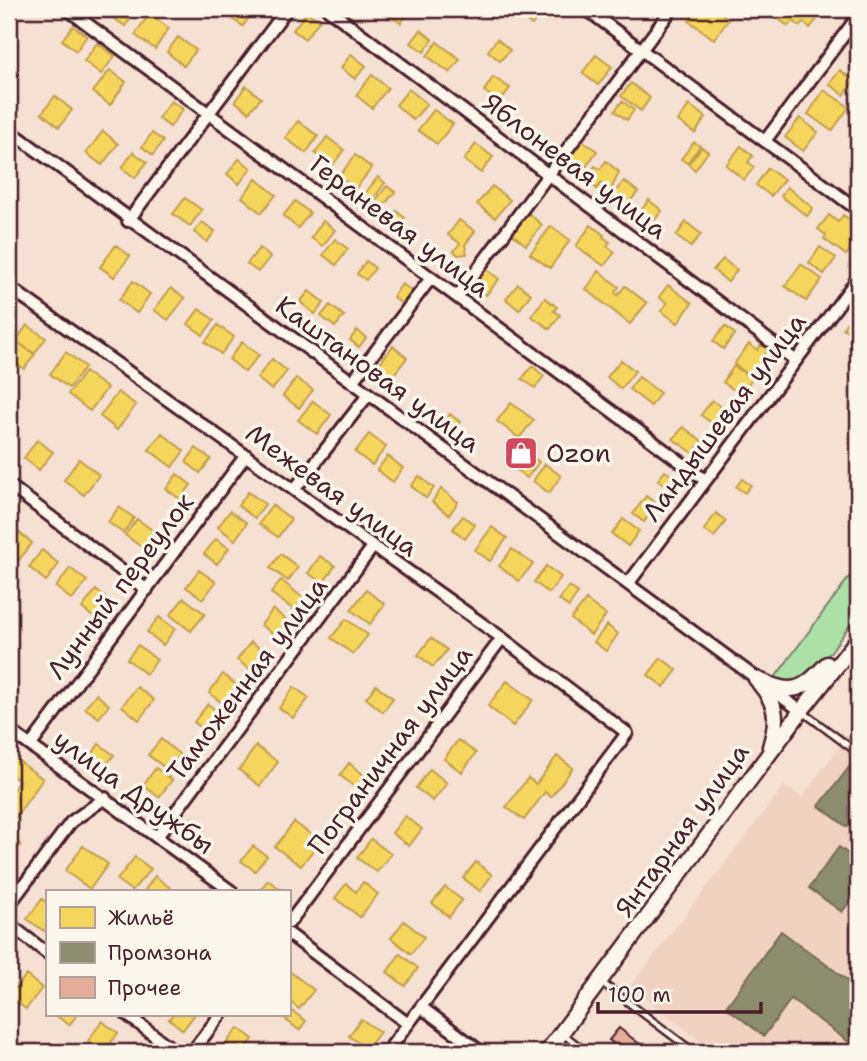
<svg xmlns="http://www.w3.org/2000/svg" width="867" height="1061" font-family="'Shantell Sans',sans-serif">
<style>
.built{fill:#efd2c2}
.green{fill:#abe1a4;stroke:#7a8068;stroke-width:2}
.homes{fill:#f6d55c;stroke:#c29e4d;stroke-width:2}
.industry{fill:#8c8c6e;stroke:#786b5a;stroke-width:2}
.building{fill:#e4ae99;stroke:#4a1f2b;stroke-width:2}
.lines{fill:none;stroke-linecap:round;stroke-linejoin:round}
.service-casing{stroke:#4a1f2b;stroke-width:10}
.minor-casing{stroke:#4a1f2b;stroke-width:16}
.tertiary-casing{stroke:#4a1f2b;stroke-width:19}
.service{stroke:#fbf7ec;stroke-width:5}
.minor{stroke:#fbf7ec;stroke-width:10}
.tertiary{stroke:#fbf7ec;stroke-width:14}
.labels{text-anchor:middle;stroke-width:7;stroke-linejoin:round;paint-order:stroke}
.street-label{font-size:26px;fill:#4a1f2b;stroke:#fbf7ec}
.poi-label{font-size:26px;fill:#4a1f2b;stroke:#fbf7ec;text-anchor:start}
</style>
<rect width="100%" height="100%" fill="#f4e1d3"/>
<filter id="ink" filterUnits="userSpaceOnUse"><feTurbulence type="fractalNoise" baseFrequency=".0143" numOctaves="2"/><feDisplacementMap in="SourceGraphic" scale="14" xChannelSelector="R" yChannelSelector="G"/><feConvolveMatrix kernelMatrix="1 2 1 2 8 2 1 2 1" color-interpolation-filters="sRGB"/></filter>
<g filter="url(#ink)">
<path class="built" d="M858 722V1052H714L631 986 784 786 802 797Z"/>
<path class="green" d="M858 565V614L800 694 774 679Z"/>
<path class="homes" d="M115 9H138L125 26 110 16Z
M233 9H251L254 10 243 26 228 16Z
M389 9H411L401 23 386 13Z
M509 9H544L532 25Z
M698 9H715L729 19 714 39 689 21Z
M783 9H814L821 14 810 28 803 22 800 26 793 21 788 26 776 17Z
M307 12 319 21 305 39 293 30Z
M149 14 169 28 155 49 135 35Z
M73 26 87 36 76 51 62 40Z
M421 30 433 40 424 52 411 43Z
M178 37 196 50 184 66 167 52Z
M497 39 510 50 500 61 488 51Z
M437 42 460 59 450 73 427 56Z
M97 43 115 56 101 74 84 61Z
M351 54 366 66 355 79 341 68Z
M596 55 612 67 598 85 582 73Z
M110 70 126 82 110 105 93 92Z
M840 70 854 81 844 95 829 84Z
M372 75 388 88 372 108 356 95Z
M493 77 510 88 500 102 484 91Z
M631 83 650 98 641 111 621 96Z
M246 86 261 98 249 112 235 101Z
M409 89 427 104 413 120 396 105Z
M824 90 849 107 832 131 808 114Z
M55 96 72 110 59 127 42 113Z
M171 101 183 109 170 127 158 118Z
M622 101 634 110 627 120 615 111Z
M689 105 706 117 695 133 678 121Z
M434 110 453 124 437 144 418 130Z
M800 118 818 132 803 151 785 137Z
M298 121 318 136 306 153 285 138Z
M103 131 118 144 102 165 86 153Z
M152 133 163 141 153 155 142 147Z
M327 137 344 150 332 166 315 153Z
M581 140 597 151 583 171 568 160Z
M694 142 700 146 687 163 681 159Z
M476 144 493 157 481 173 464 160Z
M741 146 753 156 748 162 754 167 744 180 726 165Z
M702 147 708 152 695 170 688 164Z
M133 152 147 162 135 178 122 168Z
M355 155 372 168 355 189 339 177Z
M239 159 251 168 239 184 227 174Z
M606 161 619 172 611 190 601 183 597 189 591 184 594 180 588 175 595 166 600 169Z
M768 168 784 180 771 196 756 185Z
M378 177 385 183 371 202 363 196Z
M256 179 276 195 261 213 242 197Z
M624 181 638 192 626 206 612 196Z
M387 186 395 192 380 210 373 204Z
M492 186 510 200 495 218 477 204Z
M787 187 813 208 807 216 781 196Z
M185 198 202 210 190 226 173 214Z
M649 200 662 211 653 222 640 212Z
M295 201 310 213 298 228 283 216Z
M396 211 405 218 397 227 389 220Z
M527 212 542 225 526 245 511 233Z
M829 215 838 222 843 215 858 226V239L846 255 824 239 826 235 818 229Z
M459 220 475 231 465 245 467 254 458 255 454 251 460 243 448 235Z
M323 221 335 230 323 246 311 238Z
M202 222 215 231 207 242 194 232Z
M686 222 701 234 691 247 676 236Z
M591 225 604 235 603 237 610 242 607 246 615 252 604 266 576 246Z
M551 226 570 240 550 268 530 254Z
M335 239 348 249 336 265 323 255Z
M116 245 130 256 114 277 100 267Z
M820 247 836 258 824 274 809 263Z
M259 248 270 257 258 272 247 264Z
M723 259 737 270 728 282 713 270Z
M366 261 375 268 366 280 357 274Z
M801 264 822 279 806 301 785 286Z
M485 268 499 279 486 295 472 284Z
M599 271 619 287 615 293 618 295 625 286 647 303 630 324 586 289Z
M133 281 150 294 137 313 119 300Z
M402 284 412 291 402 304 393 297Z
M518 284 531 294 519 310 506 299Z
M668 285 692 303 678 323 661 311 667 303 659 297Z
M171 288 185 298 168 320 154 310Z
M309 291 324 303 315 314 300 302Z
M545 298 557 307 554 311 560 315 550 329 531 316Z
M330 305 344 316 335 327 321 316Z
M857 308 858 309V339L843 328Z
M199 309 214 320 203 335 188 324Z
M27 325 46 338 34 354 16 341Z
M218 325 234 337 221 354 205 342Z
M725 326 735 334 723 349 713 341Z
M357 330 366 338 359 347 350 340Z
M16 341 35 354 24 369 9 358V351Z
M242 342 259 355 245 372 229 359Z
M749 344 757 350 761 345 768 350 764 356 769 359 754 379 734 364Z
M393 346 407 358 390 379 376 368Z
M66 352 85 367 69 388 50 374Z
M272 359 287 371 272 390 257 378Z
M621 360 635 371 621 389 607 377Z
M532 366 544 376 535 388 522 379Z
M734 366 752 379 741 395 723 382Z
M85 372 107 388 90 411 68 394Z
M639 377 660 393 651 406 629 389Z
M296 378 313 390 299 408 283 396Z
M118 392 136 405 117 430 100 416Z
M712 400 727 411 716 426 701 415Z
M313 401 331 415 317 434 298 420Z
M511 403 534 420 519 438 497 421Z
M450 414 460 422 454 429 444 422Z
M683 427 702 441 693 453 673 439Z
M162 433 184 451 172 467 149 450Z
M369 434 386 447 372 465 355 452Z
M37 440 53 452 39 470 24 458Z
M520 447 539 462 527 478 508 463Z
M196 448 211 459 200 473 186 462Z
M388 456 403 468 393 482 377 470Z
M79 459 99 475 84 495 64 480Z
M545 464 561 476 549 493 533 481Z
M665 471 674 477 666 486 658 480Z
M177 474 191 485 180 499 166 489Z
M419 476 434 488 426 498 411 486Z
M742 479 751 485 745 493 736 487Z
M441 489 458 502 449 515 432 502Z
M248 492 265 504 255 518 238 506Z
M646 496 657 504 644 522 633 514Z
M272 505 291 519 278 537 259 524Z
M119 507 134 518 123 533 108 522Z
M230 511 247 523 235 540 218 527Z
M716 513 726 521 714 537 704 530Z
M463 516 475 525 465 539 453 529Z
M137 519 155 532 143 548 125 535Z
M623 519 639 531 628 546 612 534Z
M492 527 507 538 490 561 475 550Z
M16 530 32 543 19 560 9 552V540Z
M216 539 229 548 217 564 204 554Z
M512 549 533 564 519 581 499 566Z
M42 550 59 564 46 581 29 567Z
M281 554 298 567 288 581 270 568Z
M320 556 335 566 323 583 308 573Z
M546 566 561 577 549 593 534 582Z
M70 568 87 581 72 600 56 587Z
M199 570 216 582 203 599 186 587Z
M281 580 303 598 294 610 271 593Z
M569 586 578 593 569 607 559 600Z
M96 590 112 603 98 621 82 608Z
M366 590 385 604 370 624 351 610Z
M184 598 205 614 191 631 170 615Z
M586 600 606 615 591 635 571 619Z
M273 609 290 623 278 638 261 625Z
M159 617 175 629 163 645 147 632Z
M346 619 368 635 353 654 331 638Z
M607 625 618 634 606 651 594 642Z
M431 638 447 650 433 667 418 655Z
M251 642 266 653 252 671 237 660Z
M138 645 157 660 146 674 127 659Z
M661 658 677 670 664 687 648 675Z
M223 674 239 687 225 705 209 693Z
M507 681 533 700 513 726 488 706Z
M376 685 393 698 383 712 366 698Z
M137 687 154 700 139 720 122 706Z
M294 687 309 698 293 718 279 708Z
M96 694 109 705 99 718 85 708Z
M208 704 222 715 208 733 194 722Z
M161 739 180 755 168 770 148 755Z
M458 740 476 753 462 772 444 759Z
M99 744 114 755 103 769 89 759Z
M256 746 278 762 260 786 239 770Z
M9 754 43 779 10 825 9 796 19 781 9 773Z
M557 756 573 768 551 797 545 792 524 820 506 807 528 778 536 784Z
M349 763 365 776 356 788 340 775Z
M156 768 172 780 159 797 143 785Z
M430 769 447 783 433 801 416 788Z
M405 816 422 829 409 846 392 833Z
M192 818 205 828 194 843 181 833Z
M294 822 320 841 301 866 275 847Z
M9 836 21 845 11 858 9 856Z
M371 839 391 854 377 872 357 858Z
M83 846 108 864 90 889 65 871Z
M253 846 267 856 255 871 241 861Z
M135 857 151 869 132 891 117 880Z
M476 862 492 875 480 891 463 878Z
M155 876 173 890 172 891H144Z
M268 880 283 891H259Z
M363 882 378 894 360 917 335 898 346 884 356 892Z
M445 887 462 900 449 917 432 903Z
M42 899 47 903V927L44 931 27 919Z
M404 921 424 937 411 954 391 938Z
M400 954 418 968 405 986 387 972Z
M289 971 314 990 299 1009 289 1001Z
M26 975 42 988 26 1009 9 996Z
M292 1011 306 1021 299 1030 286 1020Z
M54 1014H78L69 1025Z
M173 1014H195L183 1030 169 1019Z
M361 1019 380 1032 367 1049 349 1036Z
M102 1021 118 1033 104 1052 88 1041Z
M238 1028 253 1039 243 1052H237L226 1044Z
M133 1044 145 1052H127Z"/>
<path class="industry" d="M857 757 858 812 847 827 819 806Z
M839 847 858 861V890L842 912 809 888Z
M781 931 858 988V1049L791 999 764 1036 726 1007Z"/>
<path class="building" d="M619 1028 650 1052H625L609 1040Z"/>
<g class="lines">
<g class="service-casing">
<path id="service" d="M803 712 858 753
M601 982 694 1052
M562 1033 586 1052"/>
</g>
<g class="minor-casing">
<path id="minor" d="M67 9 705 480
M328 9 795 360
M586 9 858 210
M9 130 801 711
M765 141 858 16
M128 221 287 9
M9 287 502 638 627 733 387 1052
M457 297 672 9
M9 306 18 293
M352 382 431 278
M9 485 147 590
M294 490 368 395
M628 584 858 278
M9 730 231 891
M31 745 246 455
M157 837 372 548
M9 905 71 822 105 798
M289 923 502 638
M9 924 47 953
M289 934 408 1024
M421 1007 481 1052
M126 1014 176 1052
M192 1052 221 1014"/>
</g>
<g class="tertiary-casing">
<path id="tertiary" d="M756 679C793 695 800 693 827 664
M759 683C778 705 778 720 770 747
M547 1052 801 711 858 639"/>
</g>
<use href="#service" class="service"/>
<use href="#minor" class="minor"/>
<use href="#tertiary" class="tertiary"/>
</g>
</g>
<defs>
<g id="shop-square" transform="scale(1.75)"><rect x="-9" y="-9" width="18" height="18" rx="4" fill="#d1495b" stroke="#fbf7ec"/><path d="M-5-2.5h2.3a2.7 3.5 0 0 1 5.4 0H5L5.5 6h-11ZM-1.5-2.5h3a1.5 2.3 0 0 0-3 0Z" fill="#fff"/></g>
</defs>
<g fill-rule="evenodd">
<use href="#shop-square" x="521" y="453"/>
</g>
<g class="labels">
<g class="street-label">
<text transform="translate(575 166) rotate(37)" y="9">Яблоневая улица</text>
<text transform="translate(400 226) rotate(37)" y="9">Гераневая улица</text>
<text transform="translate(378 374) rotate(36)" y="9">Каштановая улица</text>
<text transform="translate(724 417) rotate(-53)" y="9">Ландышевая улица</text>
<text transform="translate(332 490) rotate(36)" y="9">Межевая улица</text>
<text transform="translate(120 586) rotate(-53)" y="9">Лунный переулок</text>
<text transform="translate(247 679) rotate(-53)" y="9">Таможенная улица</text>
<text transform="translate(390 750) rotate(-53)" y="9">Пограничная улица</text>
<text transform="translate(134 792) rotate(36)" y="9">улица Дружбы</text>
<text transform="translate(682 830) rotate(-54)" y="9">Янтарная улица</text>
</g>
<g class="poi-label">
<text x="546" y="462">Ozon</text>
</g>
</g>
<rect width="867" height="1061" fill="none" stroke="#fbf7ec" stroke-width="35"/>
<rect x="18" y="18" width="832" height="1026" fill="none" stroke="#4a1f2b" stroke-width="2.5" filter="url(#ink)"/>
<rect x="46" y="890" width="245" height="126" fill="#fbf7ec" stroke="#b4a19f" stroke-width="2"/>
<rect x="60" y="907" width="35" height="21" fill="#f6d55c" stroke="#b4a19f" stroke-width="2"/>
<text x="108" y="925" font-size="21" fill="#4a1f2b">Жильё</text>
<rect x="60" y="942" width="35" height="21" fill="#8c8c6e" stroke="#b4a19f" stroke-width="2"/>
<text x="108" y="960" font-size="21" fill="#4a1f2b">Промзона</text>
<rect x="60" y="977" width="35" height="21" fill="#e4ae99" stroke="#b4a19f" stroke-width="2"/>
<text x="108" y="995" font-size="21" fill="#4a1f2b">Прочее</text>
<path d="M598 1002v10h163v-10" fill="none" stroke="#4a1f2b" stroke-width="3.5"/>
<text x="608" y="1002" font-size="21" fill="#4a1f2b" stroke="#fbf7ec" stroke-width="5" paint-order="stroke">100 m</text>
</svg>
